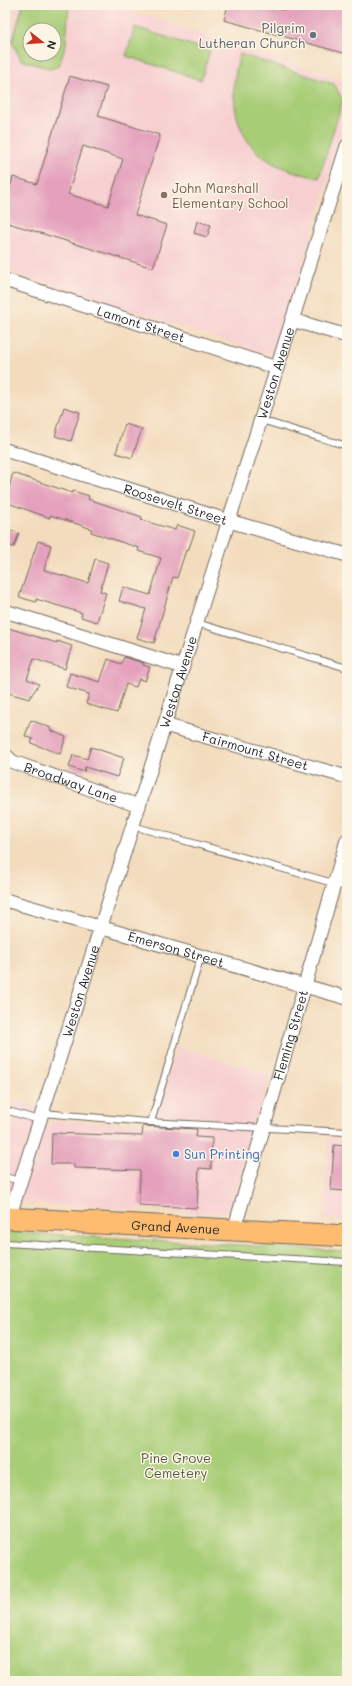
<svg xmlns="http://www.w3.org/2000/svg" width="352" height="1686" font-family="Mali,sans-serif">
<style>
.built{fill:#f7cfd1;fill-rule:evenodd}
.green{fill:#a8cd77;stroke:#6a7c51;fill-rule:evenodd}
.building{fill:#e4a0bc;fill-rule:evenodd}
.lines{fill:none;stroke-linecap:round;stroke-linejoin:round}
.service-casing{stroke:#71695e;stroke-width:8}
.minor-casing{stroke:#71695e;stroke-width:15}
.primary-casing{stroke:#71695e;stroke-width:23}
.service{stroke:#fff;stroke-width:6}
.minor{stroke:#fff;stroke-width:13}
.primary{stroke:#febc71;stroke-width:21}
.worship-dot{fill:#6b7280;stroke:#fcf5e5;stroke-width:1.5}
.education-dot{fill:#8d6e63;stroke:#fcf5e5;stroke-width:1.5}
.shop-dot{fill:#3f7fe0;stroke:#fcf5e5;stroke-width:1.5}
.labels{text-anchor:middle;stroke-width:3;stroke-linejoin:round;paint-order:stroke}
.worship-label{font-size:13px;fill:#5b616d;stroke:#fcf5e5;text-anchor:end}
.education-label{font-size:13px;fill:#785e54;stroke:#fcf5e5;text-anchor:start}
.street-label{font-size:13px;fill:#2b2b2b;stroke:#fcf5e5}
.shop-label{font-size:13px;fill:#366cbe;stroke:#fcf5e5;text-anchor:start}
.park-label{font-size:13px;fill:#505c42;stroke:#fcf5e5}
</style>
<rect width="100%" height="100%" fill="#fcf5e5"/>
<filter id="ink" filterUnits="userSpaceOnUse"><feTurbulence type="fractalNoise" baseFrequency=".025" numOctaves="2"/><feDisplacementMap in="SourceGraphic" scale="8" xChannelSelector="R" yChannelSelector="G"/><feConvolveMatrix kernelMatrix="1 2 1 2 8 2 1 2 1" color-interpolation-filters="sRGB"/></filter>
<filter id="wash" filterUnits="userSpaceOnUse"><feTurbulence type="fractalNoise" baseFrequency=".012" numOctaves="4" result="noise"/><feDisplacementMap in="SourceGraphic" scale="16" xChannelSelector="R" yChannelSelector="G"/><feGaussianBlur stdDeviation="0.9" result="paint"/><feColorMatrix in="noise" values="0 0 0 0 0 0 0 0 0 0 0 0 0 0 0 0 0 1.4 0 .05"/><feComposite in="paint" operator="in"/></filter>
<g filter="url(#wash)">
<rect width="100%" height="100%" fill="#f3dcbd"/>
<path class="built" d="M5 5H114L347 82V120L277 347 273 352 267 354 263 353 5 270ZM30 30H54V54H30Z
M176 1046 270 1075 244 1164 232 1204 228 1210 217 1214 5 1202V1098L36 1107 32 1122 50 1127 52 1121 153 1123Z
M328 1137 347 1138V1221L324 1220Z"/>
<path class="green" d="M23 5H69L66 44 59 66 51 69 21 60 12 42ZM30 30H54V54H30Z
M135 27 210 51 201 80 126 56Z
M240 54 334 84 343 100 319 178C277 169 246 157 236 112 232 91 234 74 240 54Z
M5 1232 347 1251V1681H5Z"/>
<g id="blocks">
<path class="building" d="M228 5H264L284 10 285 5H347V54L224 20Z
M70 76 107 87 98 116 160 135 135 215 167 225 153 268 5 222V204L13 177 37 184ZM83 146 123 159 108 206 68 194Z
M197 221 211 225 207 237 194 233Z
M64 407 80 412 71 441 55 436Z
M125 424 142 429 132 458 116 453Z
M13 473 72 493 73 491 89 496 88 499 142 517 141 520 175 530 177 525 195 531 188 551 186 550 177 578 173 577 154 643 137 638 146 609 119 601 123 587 150 595 161 558 138 551 139 548 91 532 92 529 50 515V518L5 502Z
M5 529 19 533 14 547 5 545Z
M38 541 51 545 44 570 88 583 95 559 108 563 100 591 106 593 97 622 81 617 82 613 36 599V602L19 597Z
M5 627 57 643V641L72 646 65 669 34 659 27 679 39 684 29 699 5 692Z
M124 657 144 663 143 665 150 667 145 681 139 679 136 687 126 684 117 713 86 704 89 694 66 687 70 673 100 682 108 659 121 664Z
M31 720 51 728 50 730 66 737 60 754 31 743 33 739 25 736Z
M91 747 124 758 117 777 85 767 84 772 69 767 73 755 87 759Z
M143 1126 197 1129 196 1137 212 1138 211 1169 199 1168 197 1208 139 1205 140 1170 74 1168V1164H51L52 1133 142 1136Z
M334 1145 347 1146V1191L331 1190Z"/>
</g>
</g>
<g filter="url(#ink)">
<use href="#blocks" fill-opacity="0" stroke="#71695e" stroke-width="1"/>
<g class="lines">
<g class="service-casing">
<path id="service" d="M261 420 347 446
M197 623 347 668
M133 826 347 887
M5 1110 39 1120
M42 1113 148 1122 347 1132
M151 1122 201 956
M5 1177 20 1181
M5 1243 347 1262"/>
</g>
<g class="minor-casing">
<g id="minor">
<path id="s1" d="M5 280 277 368"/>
<path d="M292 320 347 336"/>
<path id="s2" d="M5 450 229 521 347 555"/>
<path d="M5 611 183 667"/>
<path id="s3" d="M165 725 347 777"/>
<path id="s4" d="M5 755 13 762 139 806"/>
<path id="s5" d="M5 900 347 998"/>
<path id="s6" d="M9 1218 347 146"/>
<path id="s7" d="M234 1230 347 840"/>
</g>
</g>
<g class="primary-casing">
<g id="primary">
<path id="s8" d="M5 1218 347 1236"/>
</g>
</g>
<use href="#service" class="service"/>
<use href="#minor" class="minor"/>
<use href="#primary" class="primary"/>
</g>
</g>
<circle class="worship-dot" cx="313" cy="35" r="4"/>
<circle class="education-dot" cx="164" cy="195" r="4"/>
<circle class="shop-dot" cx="176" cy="1154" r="4"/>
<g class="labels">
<g class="worship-label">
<text x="305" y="33">Pilgrim<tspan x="305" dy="15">Lutheran Church</tspan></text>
</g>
<g class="education-label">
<text x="172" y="193">John Marshall<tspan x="172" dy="15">Elementary School</tspan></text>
</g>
<g class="street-label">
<text dy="5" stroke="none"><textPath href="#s1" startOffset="143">Lamont Street</textPath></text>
<text dy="5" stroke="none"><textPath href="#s6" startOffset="886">Weston Avenue</textPath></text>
<text dy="5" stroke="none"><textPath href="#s2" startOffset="179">Roosevelt Street</textPath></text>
<text dy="5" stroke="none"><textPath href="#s6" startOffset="562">Weston Avenue</textPath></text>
<text dy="5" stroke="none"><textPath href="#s3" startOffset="94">Fairmount Street</textPath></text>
<text dy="5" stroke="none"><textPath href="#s4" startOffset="72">Broadway Lane</textPath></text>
<text dy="5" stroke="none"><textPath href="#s5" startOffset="178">Emerson Street</textPath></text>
<text dy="5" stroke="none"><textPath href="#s6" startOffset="238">Weston Avenue</textPath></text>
<text dy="5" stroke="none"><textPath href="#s7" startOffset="203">Fleming Street</textPath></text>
<text dy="5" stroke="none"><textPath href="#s8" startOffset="171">Grand Avenue</textPath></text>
</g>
<g class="shop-label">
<text x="184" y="1159">Sun Printing</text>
</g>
<g class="park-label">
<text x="176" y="1463">Pine Grove<tspan x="176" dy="15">Cemetery</tspan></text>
</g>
</g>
<rect width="352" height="1686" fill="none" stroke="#fcf5e5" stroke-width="20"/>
<g transform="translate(42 42) rotate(107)"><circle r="19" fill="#fcf5e5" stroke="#a8a49b"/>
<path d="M0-3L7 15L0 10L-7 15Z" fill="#c8321e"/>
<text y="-6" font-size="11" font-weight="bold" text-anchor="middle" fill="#2b2b2b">N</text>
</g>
</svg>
